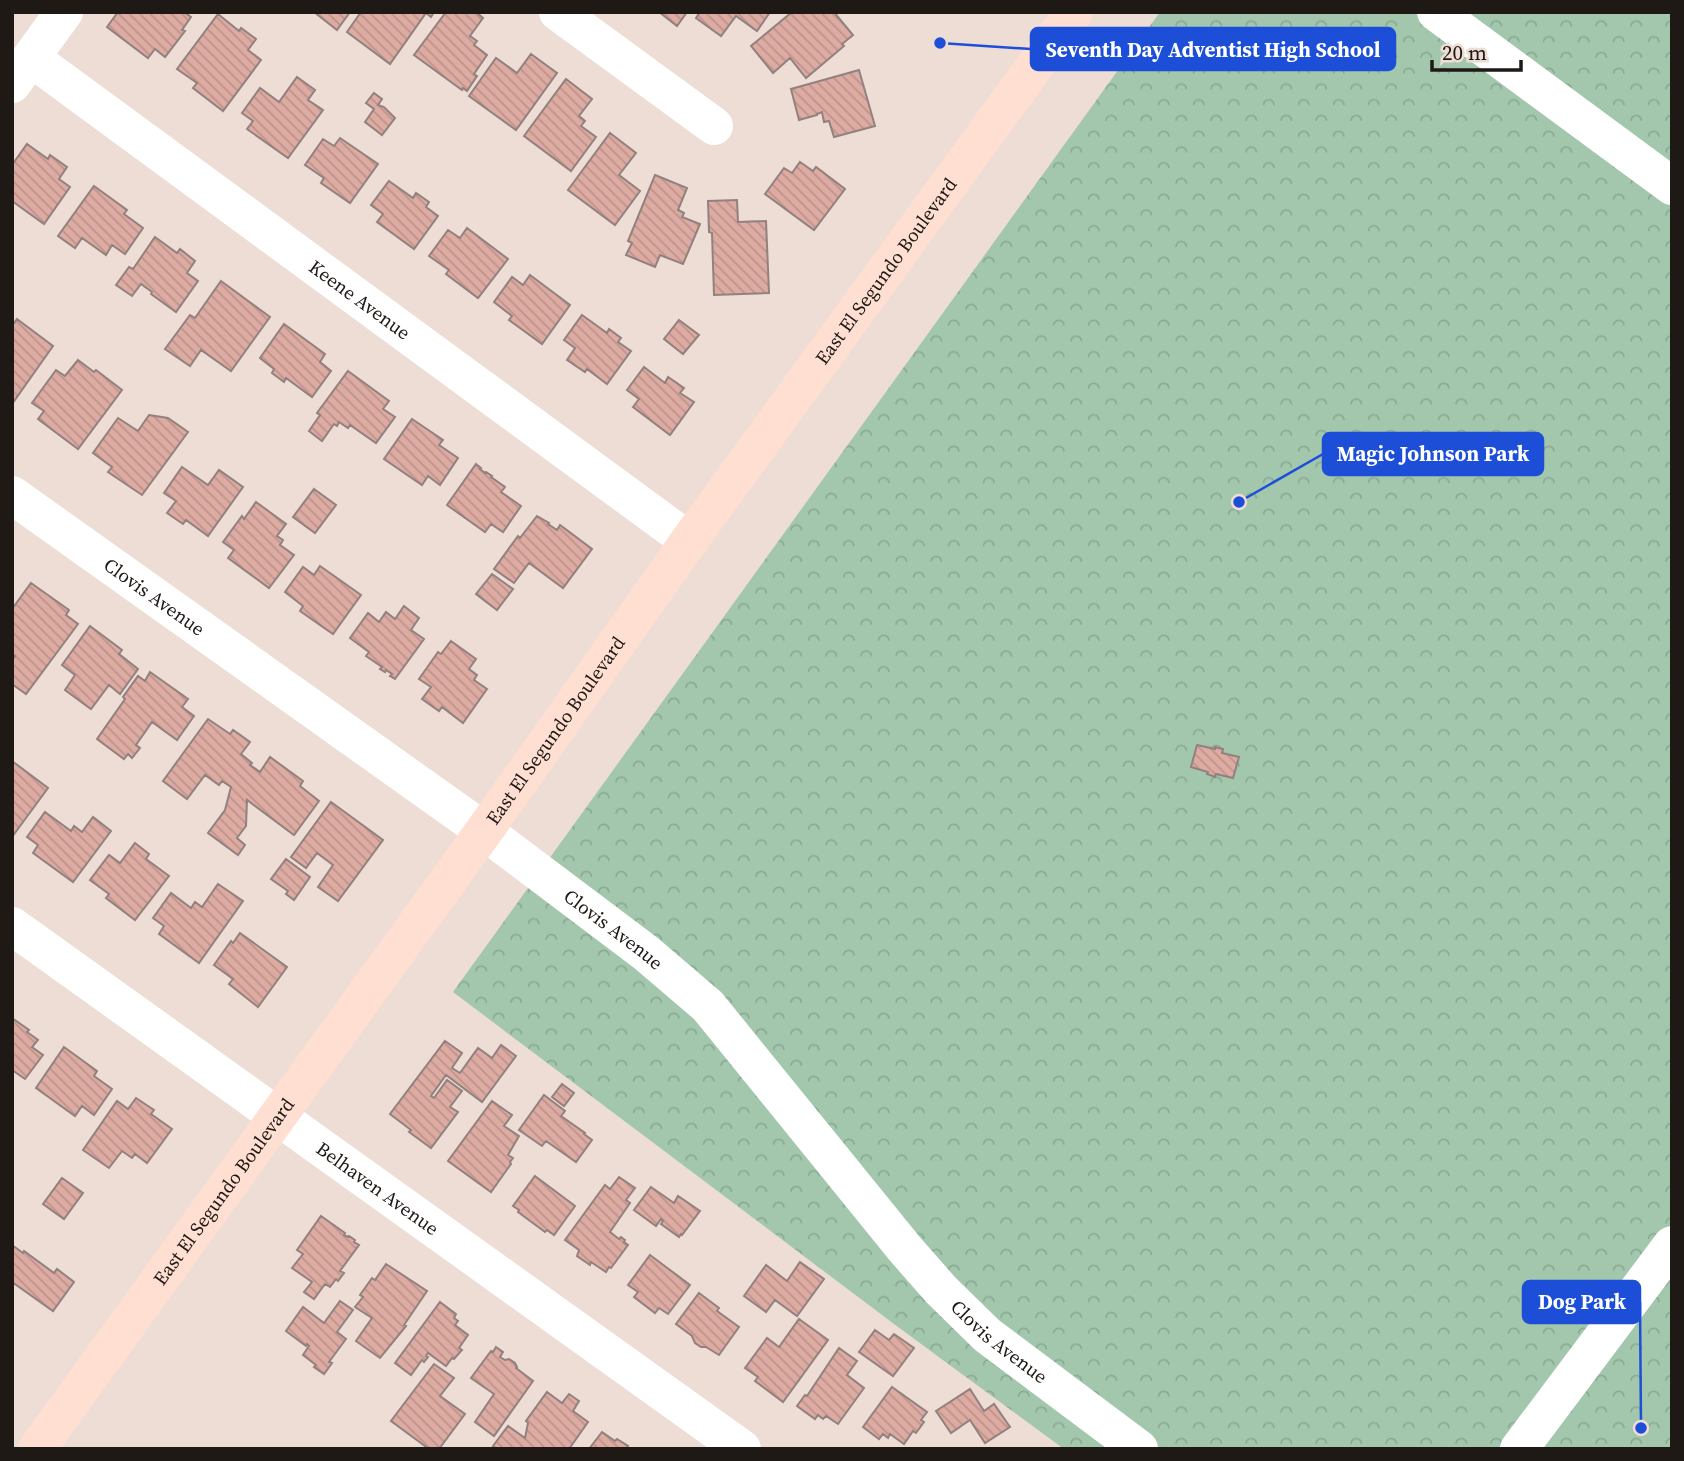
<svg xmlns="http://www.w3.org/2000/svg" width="1684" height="1461" font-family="'Source Serif 4',serif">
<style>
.park{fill:url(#park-crowns)}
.building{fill:url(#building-back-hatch);stroke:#92817e;stroke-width:2}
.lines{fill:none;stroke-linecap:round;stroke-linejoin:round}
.minor{stroke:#fff;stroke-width:38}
.major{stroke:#ffdfd1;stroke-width:38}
.labels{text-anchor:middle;stroke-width:6;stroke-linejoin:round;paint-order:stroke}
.street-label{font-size:19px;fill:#1f1916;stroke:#edddd5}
.leader{fill:none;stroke:#1d4ed8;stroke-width:2.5}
.callout-dot{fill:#1d4ed8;stroke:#edddd5;stroke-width:2.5}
.callout{fill:#1d4ed8;stroke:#1d4ed8;stroke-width:2.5}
.callout-label{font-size:21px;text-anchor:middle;font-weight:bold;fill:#fff}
</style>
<defs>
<pattern id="park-crowns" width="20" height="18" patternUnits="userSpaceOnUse" patternTransform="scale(1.75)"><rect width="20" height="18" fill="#a2c7ad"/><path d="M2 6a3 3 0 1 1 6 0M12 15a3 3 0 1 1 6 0" fill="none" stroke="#8baa94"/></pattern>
<pattern id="building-back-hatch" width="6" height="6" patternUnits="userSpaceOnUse" patternTransform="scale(1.75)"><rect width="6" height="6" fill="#ddaba2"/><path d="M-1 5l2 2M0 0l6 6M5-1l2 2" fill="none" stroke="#bd938b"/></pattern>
</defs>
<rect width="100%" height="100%" fill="#edddd5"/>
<path class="park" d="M1160 12H1672V1449H1064L898 1327 453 992Z"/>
<path class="building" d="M118 12H184L191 17 182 30 185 31 165 57 155 49 148 58 107 27Z
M314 12H350L337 30Z
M361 12H434L431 17 426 13 390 64 347 32Z
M446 12H476L483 18 470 36 477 41 474 45 487 55 474 74 477 76 467 91 463 88 462 90 414 55Z
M659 12H687L677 26Z
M700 12H770L757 31 736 16 721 36 696 18Z
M792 12H834L853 35 842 44 844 46 806 78 790 58 773 73 751 46Z
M218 14 239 31 241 28 256 39 248 50 261 60 223 111 193 88 197 83 177 69Z
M531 54 557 73 516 130 469 96 496 58 517 73Z
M859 70 875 126 834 137 829 121 824 122 822 112 817 114V115L799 120 791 89Z
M297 77 315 90 308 100 323 110 288 158 247 129 253 121 242 113 260 88 279 102Z
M566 79 592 99 579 116 585 121 581 126 596 137 571 171 524 136Z
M374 93 382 99 378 105 384 107 395 118 382 135 365 122 374 109 366 103Z
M610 133 636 153 619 175 640 191 615 225 568 190Z
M340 138 378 164 350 203 321 183 324 178 305 165 323 139 334 146Z
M27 144 48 159 50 155 67 167 59 179 70 187 44 224 12 201V165Z
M800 162 813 171 816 167 845 189 814 230 765 194 784 168 792 173Z
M655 175 687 188 678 210 684 213 682 217 700 224 683 264 660 255 655 267 626 255 632 243 628 241Z
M389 181 413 198 416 193 429 202 426 207 438 216 414 249 377 222 383 214 371 205Z
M94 186 127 210 124 214 143 228 125 254 112 245 106 255 82 238 75 248 58 236Z
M737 200 738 222 766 221 769 293 714 295 712 233 709 232 708 201Z
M467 228 508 259 478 298 446 274 449 270 429 256 448 230 460 238Z
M155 237 177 253 180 249 195 261 187 273 198 281 176 312 151 294 152 292 141 284 132 296 116 285 129 267 133 269Z
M530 275 570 305 542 344 509 320 512 316 494 302 512 277 523 285Z
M221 281 270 317 231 371 201 350 190 366 165 349 190 315 195 318Z
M582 315 607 333 609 329 621 338 618 342 631 351 607 384 587 369 585 372 567 360 575 348 564 340Z
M17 319 53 346 12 404V326Z
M679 320 699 335 683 354 664 339Z
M284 324 325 354 320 362 331 371 312 397 286 378 284 382 272 373 274 369 260 358Z
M78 360 94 372 96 370 122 390 78 449 38 419 44 411 32 403 56 370 65 376Z
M644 367 665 383 668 377 684 388 680 393 694 402 670 435 633 407 639 399 627 390Z
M348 371 389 401 383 409 395 417 376 443 350 425 348 428 339 422 337 426 334 424 322 441 309 431 320 415 317 413Z
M149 415 168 418 188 432 142 495 108 472 112 467 93 453 118 418 138 431Z
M412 419 443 440 439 445 458 458 440 485 428 476 422 485 384 459Z
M476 464 481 468 480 469 485 473 486 472 492 476 491 477 505 487 501 492 521 506 503 532 491 524 485 532 447 505Z
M182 467 208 485 219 470 243 487 208 536 186 520 183 524 167 513 176 501 164 493Z
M314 489 336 505 315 533 293 517Z
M256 502 286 524 277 536 283 540 280 545 294 555 269 588 228 558 234 550 223 542 242 516 244 519Z
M537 516 549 523 548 524 557 530 560 525 592 549 563 588 529 563 514 583 494 569 518 536 520 538Z
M320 566 361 595 333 634 300 611 303 606 285 592 303 567 314 575Z
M492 574 513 589 497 610 476 594Z
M31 583 69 610 66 615 78 624 26 694 12 684V660L15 656 12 654V609Z
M404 606 419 618 411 630 424 639 395 679 390 676 392 674 386 670 385 672 380 669 382 667 366 656 369 652 350 638 368 613 379 622 386 612 395 619Z
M90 626 122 650 119 654 138 669 120 694 109 685 91 709 65 690 75 675 62 665Z
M451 641 476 659 469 669 477 675 474 680 487 689 463 723 442 707 439 711 422 699 431 687 419 679 438 652 441 654Z
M150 672 188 699 182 707 194 716 177 740 152 722 136 745 140 748 132 758 128 754 124 759 97 739 125 699 123 697 138 676 145 681Z
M208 719 230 734 233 730 250 742 241 754 252 763 250 765 260 772 270 757 303 781 300 786 319 801 294 835 247 800 246 826 237 838 245 845 238 855 208 833 225 810 231 787 222 781 219 785 205 775 187 799 163 781Z
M1197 745 1215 749V747L1223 749 1222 753 1239 757 1233 778 1216 774 1215 777 1207 774 1208 772 1191 767Z
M12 761 48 788 12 837Z
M331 802 383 840 338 901 318 887 333 865 317 853 306 868 291 857Z
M45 812 71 831 74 826 82 832 93 817 111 831 73 882 33 853 38 845 27 837Z
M135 843 149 854 146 859 169 876 135 920 106 898 109 894 90 880 109 855 120 863Z
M286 859 310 877 294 900 286 894 288 891 271 879Z
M218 884 243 901 199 963 159 934 164 926 153 918 171 893 191 908 195 902 202 907Z
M240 933 287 967 258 1007 229 984 233 979 214 965 231 941 233 943Z
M12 1018 29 1030 27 1032 38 1040 32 1047 43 1055 25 1079 12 1070Z
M445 1041 462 1053 452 1068 460 1073 478 1048 492 1058 501 1045 516 1056 482 1102 446 1075 431 1096 434 1098 447 1080 462 1091 450 1107 458 1112 431 1148 409 1132 411 1130 390 1114Z
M64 1047 97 1071 94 1076 112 1089 94 1115 82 1106 75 1116 36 1088Z
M562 1084 574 1093 564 1106 552 1097Z
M544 1095 565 1111 561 1116 585 1133 584 1134 592 1140 576 1162 546 1141 542 1146 519 1130Z
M136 1098 154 1110 151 1114 172 1129 147 1163 135 1154 132 1158 122 1151 109 1168 83 1150 117 1101 128 1109Z
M492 1101 512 1115 504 1126 519 1136 508 1155 513 1158 510 1162 511 1164 491 1192 448 1161Z
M535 1176 575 1206 554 1235 547 1230 545 1232 518 1212 519 1210 513 1206Z
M619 1177 635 1188 626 1200 630 1203 610 1232 619 1239 621 1237 625 1240 624 1242 628 1245 611 1268 609 1267 606 1272 591 1262 590 1265 577 1256 579 1250 565 1240 605 1185 610 1189Z
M62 1178 83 1193 64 1219 43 1204Z
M651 1187 674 1203 678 1196 700 1211 682 1235 681 1234 679 1237 661 1224 663 1221 661 1219 656 1226 634 1210Z
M321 1216 345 1233 344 1235 348 1237 349 1236 355 1240 354 1242 359 1245 340 1271 344 1273 338 1281 336 1279 330 1287 325 1284 314 1299 304 1292 312 1282 292 1268 303 1254 297 1250Z
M12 1245 23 1253 24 1251 54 1273 57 1269 74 1282 53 1311 12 1282Z
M650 1255 690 1285 668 1314 659 1308 655 1313 634 1297 638 1292 628 1285Z
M800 1262 824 1279 797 1316 775 1300 766 1312 744 1296 766 1265 787 1281Z
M386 1264 427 1291 404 1325 406 1326 380 1358 356 1341 372 1318 355 1307 363 1297 360 1295 372 1278 375 1280Z
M699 1293 719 1308 717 1311 739 1327 719 1355 706 1347H701L695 1343 692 1336 676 1324Z
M340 1301 353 1310 337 1332 346 1339 329 1362 332 1363 324 1374 314 1367 316 1365 303 1355 309 1346 307 1344 306 1346 286 1331 303 1307 324 1323Z
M440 1302 456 1314 454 1318 458 1321 455 1325 468 1335 459 1348 462 1350 454 1359 452 1358 446 1366 428 1353 426 1356 428 1357 424 1362 422 1360 411 1375 395 1363Z
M799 1319 828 1340 783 1402 755 1381 758 1377 745 1368 767 1338 779 1347Z
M875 1330 889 1340 894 1334 914 1348 893 1376 859 1352Z
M496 1347 503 1352 500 1357 505 1360 509 1359 515 1363 517 1367 516 1368 533 1381 494 1436 475 1422 494 1394 471 1378 491 1351 493 1352Z
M839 1348 857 1361 847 1375 864 1388 838 1424 826 1416 823 1419 818 1415 815 1419 797 1406 805 1395 807 1396Z
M434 1364 454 1378 440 1396 465 1414 439 1449H429L391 1421Z
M892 1387 927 1412 921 1420 924 1422 916 1433 913 1431 904 1444 890 1434 888 1438 883 1434 879 1439 863 1427Z
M970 1389 984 1411 994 1404 1010 1427 985 1443 970 1420 951 1433 936 1411Z
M547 1392 562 1403 569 1394 579 1401 573 1411 588 1422 569 1449H497L493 1446 508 1426 525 1438 528 1423 526 1421Z
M602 1432 615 1441 617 1439 628 1446 625 1449H589Z"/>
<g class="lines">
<g class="minor">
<path d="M558 12 714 126"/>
<path d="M1436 12 1672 186"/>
<path id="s1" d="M31 58 689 541"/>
<path d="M12 84 64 12"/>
<path id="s2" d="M12 495 484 831 646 953 708 1006 905 1249 941 1290 987 1335 1139 1449"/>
<path id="s3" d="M12 926 742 1449"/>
<path d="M1519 1449 1672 1245"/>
</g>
<path class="major" id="s4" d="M37 1449 484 831 689 541 1074 12"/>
</g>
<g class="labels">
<g class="street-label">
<text dy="7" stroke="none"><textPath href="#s4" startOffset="1452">East El Segundo Boulevard</textPath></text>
<text dy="7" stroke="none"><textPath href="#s1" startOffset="408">Keene Avenue</textPath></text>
<text dy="7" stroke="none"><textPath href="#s2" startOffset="175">Clovis Avenue</textPath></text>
<text dy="7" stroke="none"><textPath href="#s4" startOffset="886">East El Segundo Boulevard</textPath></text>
<text dy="7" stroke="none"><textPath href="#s2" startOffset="742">Clovis Avenue</textPath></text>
<text dy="7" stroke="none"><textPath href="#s3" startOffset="450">Belhaven Avenue</textPath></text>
<text dy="7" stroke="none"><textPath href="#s4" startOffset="318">East El Segundo Boulevard</textPath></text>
<text dy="7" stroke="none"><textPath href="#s2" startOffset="1309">Clovis Avenue</textPath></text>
</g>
</g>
<path class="leader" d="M940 43L1031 49M1239 502L1323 454M1641 1428L1640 1302"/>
<g class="callout-dot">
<circle cx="940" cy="43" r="7"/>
<circle cx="1239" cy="502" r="7"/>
<circle cx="1641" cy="1428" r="7"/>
</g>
<g class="callout">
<rect x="1031" y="28" width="364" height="42" rx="7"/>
<rect x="1323" y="433" width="220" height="42" rx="7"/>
<rect x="1523" y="1281" width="117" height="42" rx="7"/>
</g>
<g class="callout-label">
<text x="1213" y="57">Seventh Day Adventist High School</text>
<text x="1433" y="461">Magic Johnson Park</text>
<text x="1582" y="1309">Dog Park</text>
</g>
<rect width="1684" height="1461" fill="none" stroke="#1f1916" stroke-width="28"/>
<path d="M1432 60v10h89v-10" fill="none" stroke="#1f1916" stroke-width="3.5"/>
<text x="1442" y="60" font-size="21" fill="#1f1916" stroke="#edddd5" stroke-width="5" paint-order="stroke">20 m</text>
</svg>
